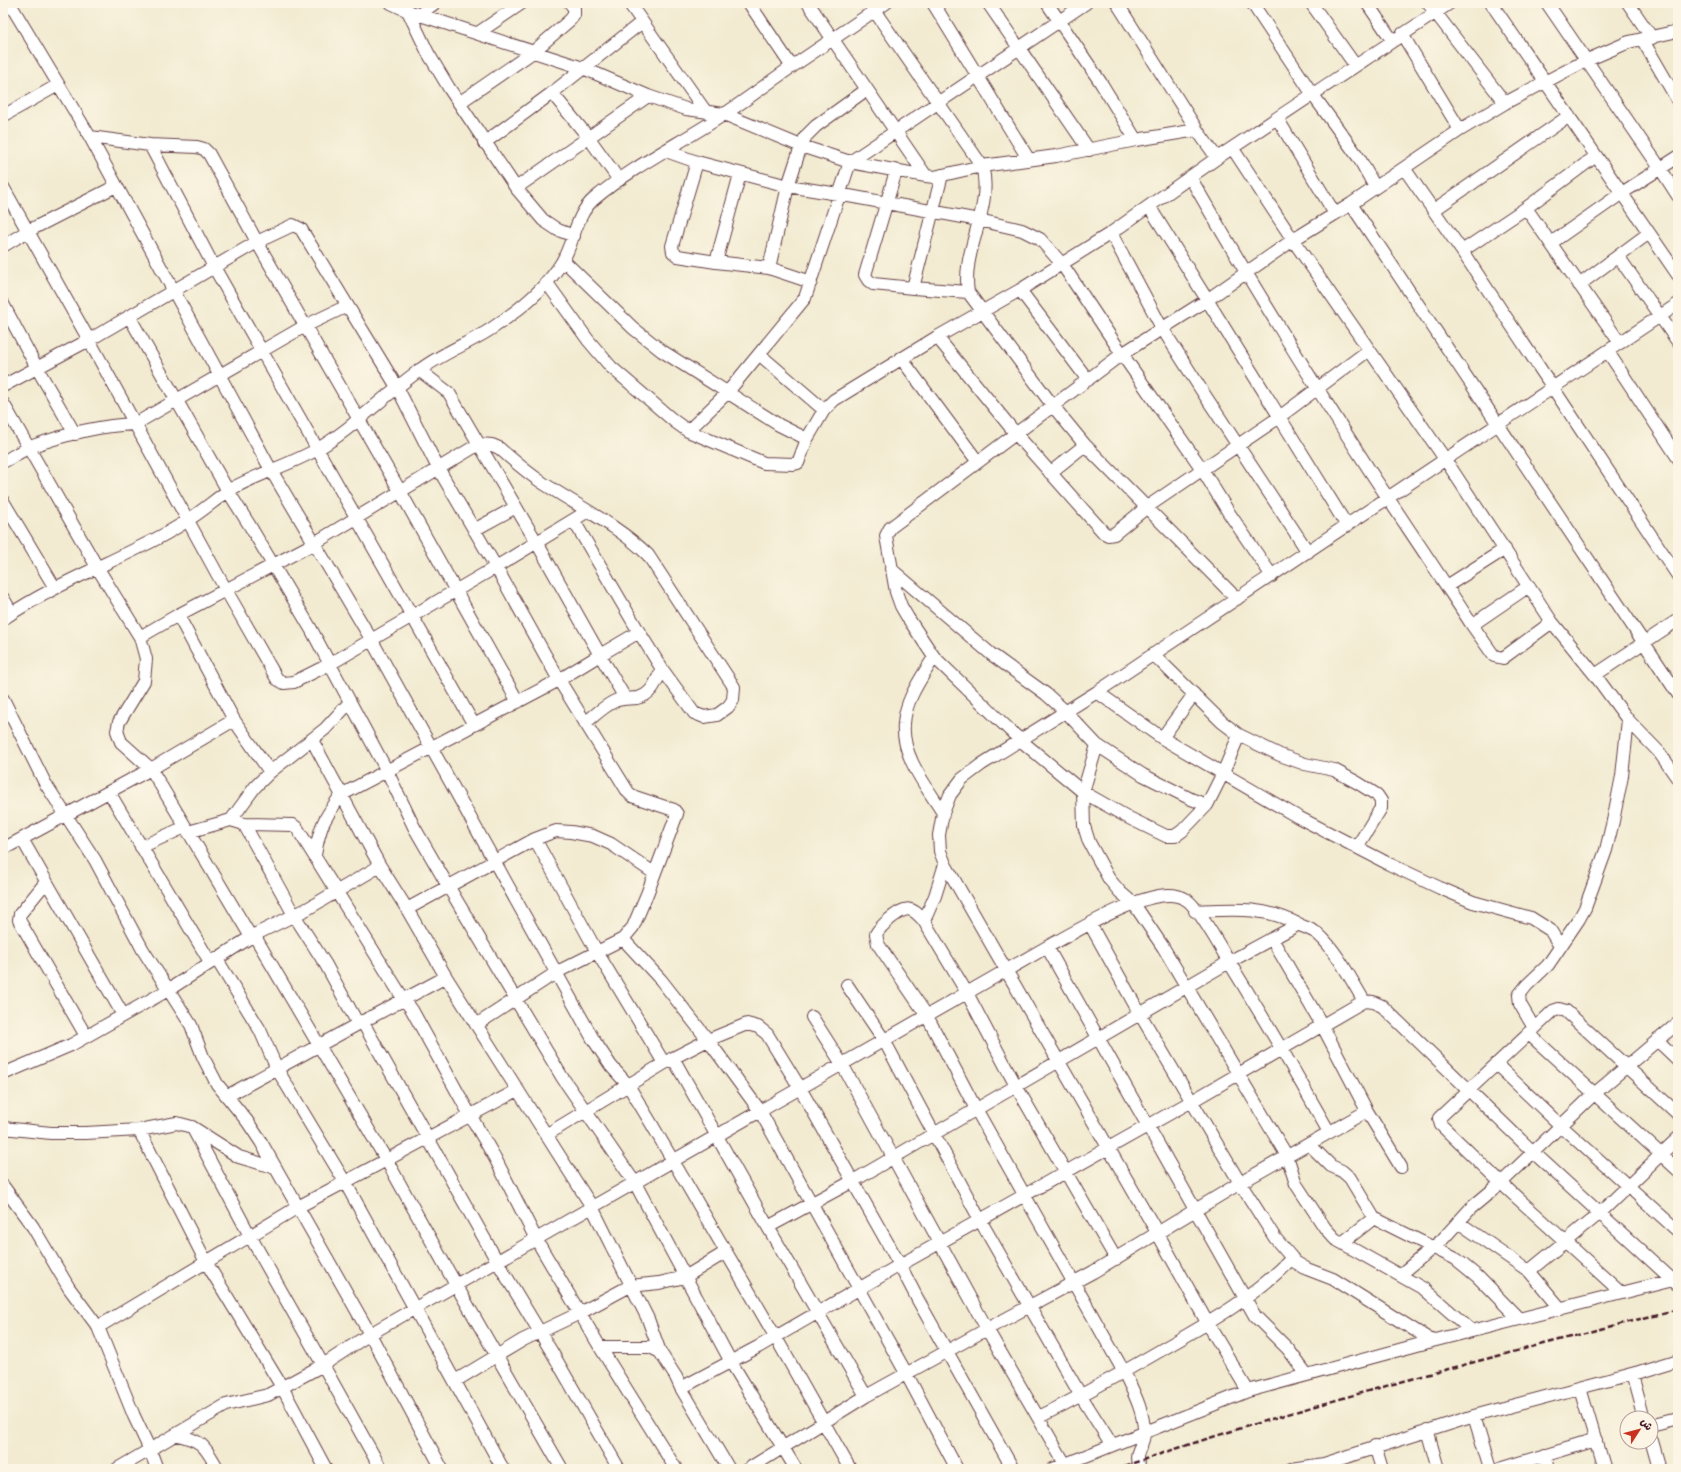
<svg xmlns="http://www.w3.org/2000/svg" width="1681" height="1472" font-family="Caveat,'Playpen Sans Arabic',sans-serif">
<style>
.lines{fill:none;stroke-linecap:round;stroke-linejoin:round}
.minor-casing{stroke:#633e44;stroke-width:14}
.minor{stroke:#fff;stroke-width:12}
.rail{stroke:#4a1f2b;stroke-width:2.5;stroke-dasharray:6 3;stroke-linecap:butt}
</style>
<rect width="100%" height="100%" fill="#fcf5e5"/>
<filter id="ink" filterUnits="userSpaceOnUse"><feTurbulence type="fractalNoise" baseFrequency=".025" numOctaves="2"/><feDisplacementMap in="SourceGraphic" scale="8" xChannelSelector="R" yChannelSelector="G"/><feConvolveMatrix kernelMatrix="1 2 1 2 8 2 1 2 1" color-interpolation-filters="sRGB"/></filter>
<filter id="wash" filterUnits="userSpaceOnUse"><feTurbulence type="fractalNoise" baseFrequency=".012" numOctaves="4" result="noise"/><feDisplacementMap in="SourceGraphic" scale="16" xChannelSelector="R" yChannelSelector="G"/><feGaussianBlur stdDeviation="0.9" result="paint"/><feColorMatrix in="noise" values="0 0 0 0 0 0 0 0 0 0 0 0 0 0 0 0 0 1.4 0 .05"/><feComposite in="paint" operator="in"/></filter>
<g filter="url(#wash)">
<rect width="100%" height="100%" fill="#f2ebd1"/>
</g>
<g filter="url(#ink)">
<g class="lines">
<g class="minor-casing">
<path id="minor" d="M391 3 408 11 583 68 648 96 686 109 724 114 801 146 850 162 926 176 934 177 982 166 1056 156 1136 140 1197 130
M629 3 706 112
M749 3 792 67
M808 3 926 176
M869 3 982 166C994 208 961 250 968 292L1053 406 1085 445 1237 599
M933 3 1029 160
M988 3 1089 150
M1047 3 1101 83 1136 140
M1117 3 1197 130 1217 158
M1252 3 1313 95 1359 158 1375 187
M1311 3 1355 65
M1367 3 1392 40
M1428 3 1505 103
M1491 3 1678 275
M1547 3 1660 168 1678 196
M1628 3 1652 38
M406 7 428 53 449 88 516 188 543 220 558 230 574 236
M3 8 9 6 12 7 90 137 271 470 371 639 593 1039 611 1066 628 1085 651 1123 775 1336 850 1469
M420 14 435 3
M478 33 522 3
M1402 34 1460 130
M1642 39 1678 101
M552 93 589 138 619 180
M459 103 533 52 570 20 574 15V8L570 3
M3 116 58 85
M1277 118 1335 214
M90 137 150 145 214 267 474 725
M484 143 552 93 642 22
M150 145 197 147 204 149 209 154 257 242 400 491 518 702
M1233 149 1293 240 1445 459 1552 622 1595 675 1628 720 1659 752 1678 779
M666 151 697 162 788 186 838 194 979 220 1022 230 1040 239 1062 264 1122 354 1202 469 1229 513 1272 576
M697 162 672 246 673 252 678 256 716 262 769 268 811 282
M1404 168 1462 251 1678 576
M896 171 865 275 868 280 873 284 913 288
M942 175 913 288 968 292
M1190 177C1248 278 1309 377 1372 474 1405 524 1439 574 1472 625L1529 586
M3 187 89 340 226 590 277 679 284 683 294 682 330 664 496 567 588 511
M516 188 648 96
M1351 204 1678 694
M1149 206 1347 526
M1526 208 1620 343
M1434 210 1569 116
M1111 233 1162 328 1204 394 1308 552
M1551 243 1622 193 1678 157
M3 246 28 231 116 186
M1462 251 1526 208 1596 156
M1618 256 1678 342
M563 260 633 328 662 351 779 425 807 439 824 410 834 400 937 337 1020 290 1111 233 1217 158 1450 3
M716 262 740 174
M769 268 788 186 801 146 806 136 816 126 866 90
M547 283 588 340 611 367 674 421 688 431 764 463 794 464 798 463 807 439
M1579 285 1649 233
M1020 290 1088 380
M3 304 37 368 75 434
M129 316 228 491 250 526 311 629 387 771 414 827 448 886 562 1077 635 1183 731 1362 796 1469
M937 337 1016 434 1104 533 1108 535 1114 534 1147 507 1278 418 1369 350
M1608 352 1678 458
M759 354 824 410
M901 358 978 462
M3 386 89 340 257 242 293 225 301 229 397 387 438 468 496 567 559 680 628 792 632 796 674 810 677 814 647 894 633 927 623 939 557 972 476 1025
M3 403 97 567 140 637 146 659 144 681 119 722 117 731 121 742 151 769 251 937
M688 431 727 393 805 298 850 162 1086 3
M3 462C12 457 21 451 30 447 63 435 100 425 135 424L305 326 347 306
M1050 473 1085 445
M3 501 55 588
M574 521 639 632 600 655 625 698
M474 530 516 507
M891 569 991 654 1046 694 1065 711 1097 745 1143 775 1191 799 1207 805 1223 773 1239 735 1222 722 1153 654
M1447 586 1505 549
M3 598 12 613
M178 615 234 720 270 772
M3 619C44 591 89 572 134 550 153 541 174 530 191 518 205 509 217 498 231 489 258 474 289 465 316 450 354 428 384 395 420 370 442 353 468 344 491 329 518 311 546 289 562 262 574 242 576 214 594 199 633 166 681 143 723 115 746 100 768 83 790 68 822 46 854 25 886 3
M1472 625 1494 656 1503 658 1552 622
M140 637 178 615 313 544 479 444 492 445 499 448C512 459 525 471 540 481 574 504 619 526 648 555L734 687 733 700 728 707 717 715 704 717 694 713 662 669 639 632
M934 657C922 677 905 700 904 724 901 756 927 787 943 813
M1595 675 1678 620
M1097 692 1162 738 1298 817 1389 864 1440 888 1473 902 1531 918 1550 930 1560 946
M3 699 45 783 95 860 143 950 191 1025 203 1057 217 1084 247 1121 261 1142 370 1334 323 1365 381 1469
M585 723C594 716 604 706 615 701 622 698 629 699 637 698 652 695 656 682 662 669
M1239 735 1280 755 1305 764 1334 770 1358 783 1377 795 1381 801V808L1357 847
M1162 738 1194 694
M312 740 380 866 407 909 446 977 592 1207 648 1319 660 1352 676 1377 681 1388 729 1469
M1097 745 1083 792 1084 826 1089 842 1109 879 1120 892 1134 904 1163 947 1287 1156 1296 1184 1325 1228 1335 1239 1424 1289 1472 1331
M109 792 210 962
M1207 805 1182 831 1175 836H1166L1129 818 1083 792 1019 739 934 657 908 618 901 606 896 592 886 536 890 528 1122 354 1207 300 1293 240 1351 204 1460 130 1505 103 1585 61 1629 42 1678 31
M231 820 244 824 293 825 297 828 399 992 412 1010 470 1115 495 1158 536 1239 600 1347 676 1469
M244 824 294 915 326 965 358 1024
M188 832 231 820 255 787 270 772 325 729 350 702
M22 839 123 1015
M535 839 597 952 664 1063
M141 847 185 827
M3 849 151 769 234 720
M315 855C320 825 324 819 341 795L559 680 600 655 537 543 449 393 419 370
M46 882 20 914 19 920 86 1036
M407 909 535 839 556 831 571 832 593 836 611 844 654 873
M1195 911C1235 909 1264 906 1300 925 1306 928 1314 930 1319 935 1336 950 1352 981 1364 1001
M924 921 935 896 945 864
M1090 924 1140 1014 1240 1183 1275 1238 1292 1258 1295 1262 1307 1269 1333 1279 1432 1341
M254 935 387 1161 456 1285 562 1469
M623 939 661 980 708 1040 760 1111 906 1373 957 1469
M1272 939 1322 1025 1367 1111 1401 1167
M1047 947 1255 1316 1288 1349 1307 1375
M216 958 260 1030 277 1069 345 1182 503 1469
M847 985 884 1040 980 1220 1081 1396 1112 1445
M812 1017 842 1064 987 1329 1065 1464
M362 1021 497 1261 553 1354 619 1469
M1534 1028 1520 1004 1519 995 1527 985 1548 965 1579 919 1585 908 1606 850 1613 821 1622 776 1628 720
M1528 1033 1678 1170
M1657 1040 1678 1060
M673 1058 768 1227 866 1396
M1496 1064 1560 1125 1678 1231
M3 1074 71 1045 168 990 254 935 307 909 380 866
M227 1096 358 1024 446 977
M3 1128 51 1133H86L139 1130 177 1123 192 1127 239 1157 276 1168
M139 1130 206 1262 282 1387 326 1469
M546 1135 673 1058 708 1040 747 1024 758 1027 767 1034 800 1088 900 1265 918 1300 1013 1469
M1309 1144 1331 1166 1342 1171 1350 1178 1374 1218 1456 1259 1478 1277 1519 1319
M3 1186 33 1227 69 1288 98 1327 134 1416 150 1450 157 1469
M1458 1222 1529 1271 1561 1309
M768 1227 853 1181 1229 962 1299 924
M1342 1243 1374 1218
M1116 1259 1016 1086 967 993 924 921C911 906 907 906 891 918 885 923 880 927 876 934L878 944 927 1016 976 1109 1124 1372C1133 1391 1145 1413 1144 1434 1143 1449 1132 1451 1140 1469
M1529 1271 1600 1213 1678 1138
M1400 1275 1442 1240 1471 1208 1501 1183 1594 1094 1678 1023
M1622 1293 1501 1183 1441 1125 1439 1118 1553 1011 1559 1009 1566 1011 1678 1114
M98 1327 298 1207 518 1090
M600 1347H650L660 1352
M1632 1374 1644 1418
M455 1381 523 1340 580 1313 630 1286 659 1283 685 1277 726 1252
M681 1388 758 1347 900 1265 1192 1101 1364 1001 1373 1002 1382 1006 1533 1152 1678 1285
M1580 1388 1604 1469
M1248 1391 1208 1324 1158 1234 945 864 940 851 939 835 943 813 950 795 962 779 982 764 1097 692 1678 304
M1474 1416 1490 1469
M1039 1417C1084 1395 1127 1370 1170 1345 1214 1320 1257 1295 1292 1258
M1651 1426 1678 1419
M1427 1430 1438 1469
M177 1435C204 1441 205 1447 218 1469
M1651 1441 1659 1469
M1375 1446 1382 1469
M1545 1455 1549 1469
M117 1469 226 1405 268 1395 323 1365 250 1236 192 1127
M442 1469 370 1334 1047 947C1077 931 1136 895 1169 895 1175 895 1182 897 1187 900 1199 909 1218 943 1226 957 1262 1015 1296 1073 1329 1132
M748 1469 866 1396 987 1329 1093 1272 1240 1183 1367 1111
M1053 1469 1248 1391 1432 1341 1673 1280
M1291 1469 1324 1464 1474 1416 1639 1372 1678 1360
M1500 1469 1596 1440"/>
</g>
<use href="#minor" class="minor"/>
<path class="rail" d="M1116 1469C1300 1405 1490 1358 1678 1309"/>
</g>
</g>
<rect width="1681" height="1472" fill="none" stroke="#fcf5e5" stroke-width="16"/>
<g transform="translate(1639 1430) rotate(54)"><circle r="19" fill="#fcf5e5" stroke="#b59f9b"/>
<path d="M0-3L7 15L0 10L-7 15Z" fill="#c8321e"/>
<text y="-6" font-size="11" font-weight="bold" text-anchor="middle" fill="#4a1f2b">ش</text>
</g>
</svg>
